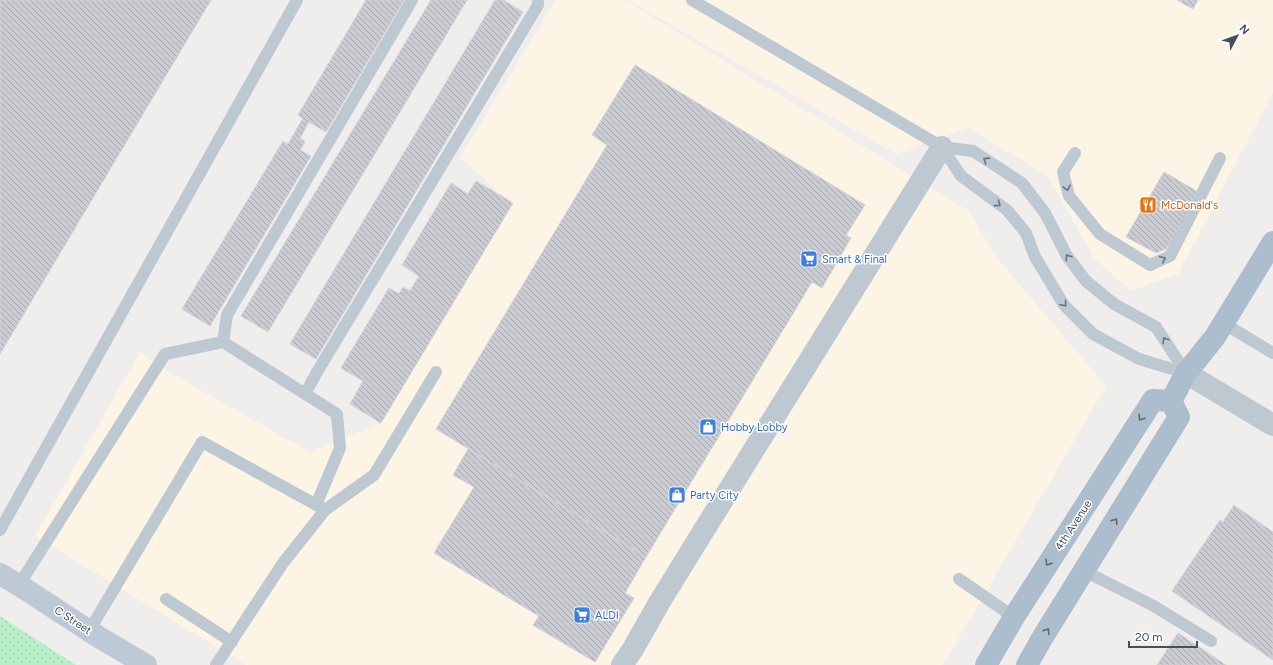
<svg xmlns="http://www.w3.org/2000/svg" width="1273" height="665" font-family="Figtree,sans-serif">
<style>
.commercial{fill:#fcf4e5}
.park{fill:url(#park-dots)}
.building{fill:url(#building-back-hatch);stroke:#d1d3d9}
.lines{fill:none;stroke-linecap:round;stroke-linejoin:round}
.service{stroke:#bdc8d0;stroke-width:12}
.minor{stroke:#bdc8d0;stroke-width:22}
.tertiary{stroke:#bdc8d0;stroke-width:22}
.secondary{stroke:#bdc9d4;stroke-width:22}
.primary{stroke:#acbecd;stroke-width:22}
.oneway{stroke:#69757d}
.oneway2{stroke:#5f6c77}
.labels{text-anchor:middle;stroke-width:3;stroke-linejoin:round;paint-order:stroke}
.food-label{font-size:11px;fill:#c56008;stroke:#fff;text-anchor:start}
.shop-label{font-size:11px;fill:#366cbe;stroke:#fff;text-anchor:start}
.street-label{font-size:11px;fill:#45515a;stroke:#fff}
</style>
<defs>
<pattern id="park-dots" width="8" height="8" patternUnits="userSpaceOnUse"><rect width="8" height="8" fill="#baefcc"/><path d="M2 2h.1M6 6h.1" fill="none" stroke="#a1cfb1" stroke-width="1.8" stroke-linecap="round"/></pattern>
<pattern id="building-back-hatch" width="6" height="6" patternUnits="userSpaceOnUse"><rect width="6" height="6" fill="#caccd2"/><path d="M-1 5l2 2M0 0l6 6M5-1l2 2" fill="none" stroke="#a6a8ad"/></pattern>
</defs>
<rect width="100%" height="100%" fill="#f0eded"/>
<path class="commercial" d="M556 0H625L969 211 996 257 1106 386 943 665H246L35 536 140 352 172 374 310 452 381 423 513 204 460 158Z
M628 0H1273V92L1178 274 1131 291 1094 258 1048 176 969 128 896 154Z"/>
<path class="park" d="M0 616 76 665H0Z"/>
<path class="building" d="M0 0H211L0 354Z
M366 0H404L326 132 309 122 300 138 305 142 300 150 311 156 210 326 182 309 283 141 288 144 303 118 298 115Z
M431 0H467L268 332 241 316Z
M495 0H503L523 12 316 359 290 344Z
M1177 0H1198L1193 9Z
M635 65 865 205 846 235 851 238 822 288 812 282 646 557 436 429 607 145 592 135Z
M1164 172 1200 193 1166 249 1156 253 1126 237Z
M476 181 513 203 381 423 350 404 363 381 341 368 389 288 399 294 403 287 410 291 419 276 402 265 451 183 468 194Z
M468 449 646 557 625 593 634 598 595 662 533 625 539 616 434 553 474 487 453 475Z
M1234 505 1273 532V660L1172 591 1220 520 1223 522Z
M1178 633 1226 665H1157Z"/>
<g class="lines">
<path class="service" d="M692 0 942 147 973 151 1022 183 1045 213 1067 256 1086 281 1114 304 1156 327 1186 373
M942 147 961 176 1007 210 1026 233 1035 257 1064 305 1093 334 1139 359 1186 373
M1075 153 1063 172 1069 196 1100 234 1150 265 1170 256 1220 158
M1223 323 1273 353
M223 342 227 315 412 0
M305 394 317 372 538 5V0
M0 530 297 0
M1084 571 1152 605 1211 641
M959 579 1014 617
M19 585 165 354 223 342 337 414 340 448 316 505
M166 599 232 642
M89 631 202 442 322 508
M216 665 283 563 325 510 374 475 436 372"/>
<path class="minor" d="M622 665 633 649 659 603 691 551 942 147"/>
<path class="tertiary" d="M1186 373 1273 425"/>
<path class="secondary" d="M0 574 25 589 97 636 146 665"/>
<path class="primary" d="M1171 401 1186 373 1215 337 1273 242
M986 665 1014 617 1153 400 1171 401
M1027 665 1041 640 1179 417 1171 401"/>
</g>
<defs><path id="oneway-chevron" d="M-2-3.5L2.5 0L-2 3.5" fill="none" stroke-width="1.6" stroke-linecap="round" stroke-linejoin="round"/></defs>
<g class="oneway">
<use href="#oneway-chevron" transform="translate(986 160) rotate(-147)"/>
<use href="#oneway-chevron" transform="translate(1067 188) rotate(77)"/>
<use href="#oneway-chevron" transform="translate(998 204) rotate(36)"/>
<use href="#oneway-chevron" transform="translate(1068 257) rotate(-123)"/>
<use href="#oneway-chevron" transform="translate(1163 259) rotate(-25)"/>
<use href="#oneway-chevron" transform="translate(1064 304) rotate(53)"/>
<use href="#oneway-chevron" transform="translate(1165 340) rotate(-123)"/>
</g>
<g class="oneway2">
<use href="#oneway-chevron" transform="translate(1141 418) rotate(123)"/>
<use href="#oneway-chevron" transform="translate(1115 521) rotate(-58)"/>
<use href="#oneway-chevron" transform="translate(1048 563) rotate(123)"/>
<use href="#oneway-chevron" transform="translate(1047 631) rotate(-58)"/>
</g>
<defs>
<g id="restaurant-square" transform="scale(0.9)"><rect x="-9" y="-9" width="18" height="18" rx="4" fill="#e8710a" stroke="#fff"/><path d="M-5-6h1v4h1v-4h1v4h1v-4h1v5L-1.5 .5V6h-2V.5L-5-1ZM5-6V6H3V1.5H1.5Q1.5-4 5-6Z" fill="#fff"/></g>
<g id="supermarket-square" transform="scale(0.9)"><rect x="-9" y="-9" width="18" height="18" rx="4" fill="#3f7fe0" stroke="#fff"/><path d="M-6-5.5h2.5l.6 2H6L4.5 2H-2.5L-4.4-4H-6ZM-1.5 3.2a1.3 1.3 0 1 0 .1 0ZM3 3.2a1.3 1.3 0 1 0 .1 0Z" fill="#fff"/></g>
<g id="shop-square" transform="scale(0.9)"><rect x="-9" y="-9" width="18" height="18" rx="4" fill="#3f7fe0" stroke="#fff"/><path d="M-5-2.5h2.3a2.7 3.5 0 0 1 5.4 0H5L5.5 6h-11ZM-1.5-2.5h3a1.5 2.3 0 0 0-3 0Z" fill="#fff"/></g>
</defs>
<g fill-rule="evenodd">
<use href="#restaurant-square" x="1148" y="205"/>
<use href="#supermarket-square" x="809" y="259"/>
<use href="#shop-square" x="708" y="427"/>
<use href="#shop-square" x="677" y="495"/>
<use href="#supermarket-square" x="582" y="615"/>
</g>
<g class="labels">
<g class="food-label">
<text x="1161" y="209">McDonald's</text>
</g>
<g class="shop-label">
<text x="822" y="263">Smart &amp; Final</text>
<text x="721" y="431">Hobby Lobby</text>
<text x="690" y="499">Party City</text>
<text x="595" y="619">ALDI</text>
</g>
<g class="street-label">
<text transform="translate(1073 525) rotate(-57)" y="4">4th Avenue</text>
<text transform="translate(73 620) rotate(33)" y="4">C Street</text>
</g>
</g>
<g transform="translate(1237 36) rotate(49)" stroke="#ffffff" stroke-width="3" paint-order="stroke">
<path d="M0-3L7 15L0 10L-7 15Z" fill="#45515a"/>
<text y="-6" font-size="11" font-weight="bold" text-anchor="middle" fill="#45515a">N</text>
</g>
<path d="M1129 641v6h68v-6" fill="none" stroke="#45515a" stroke-width="2"/>
<text x="1135" y="641" font-size="12" fill="#45515a" stroke="#ffffff" stroke-width="3" paint-order="stroke">20 m</text>
</svg>
